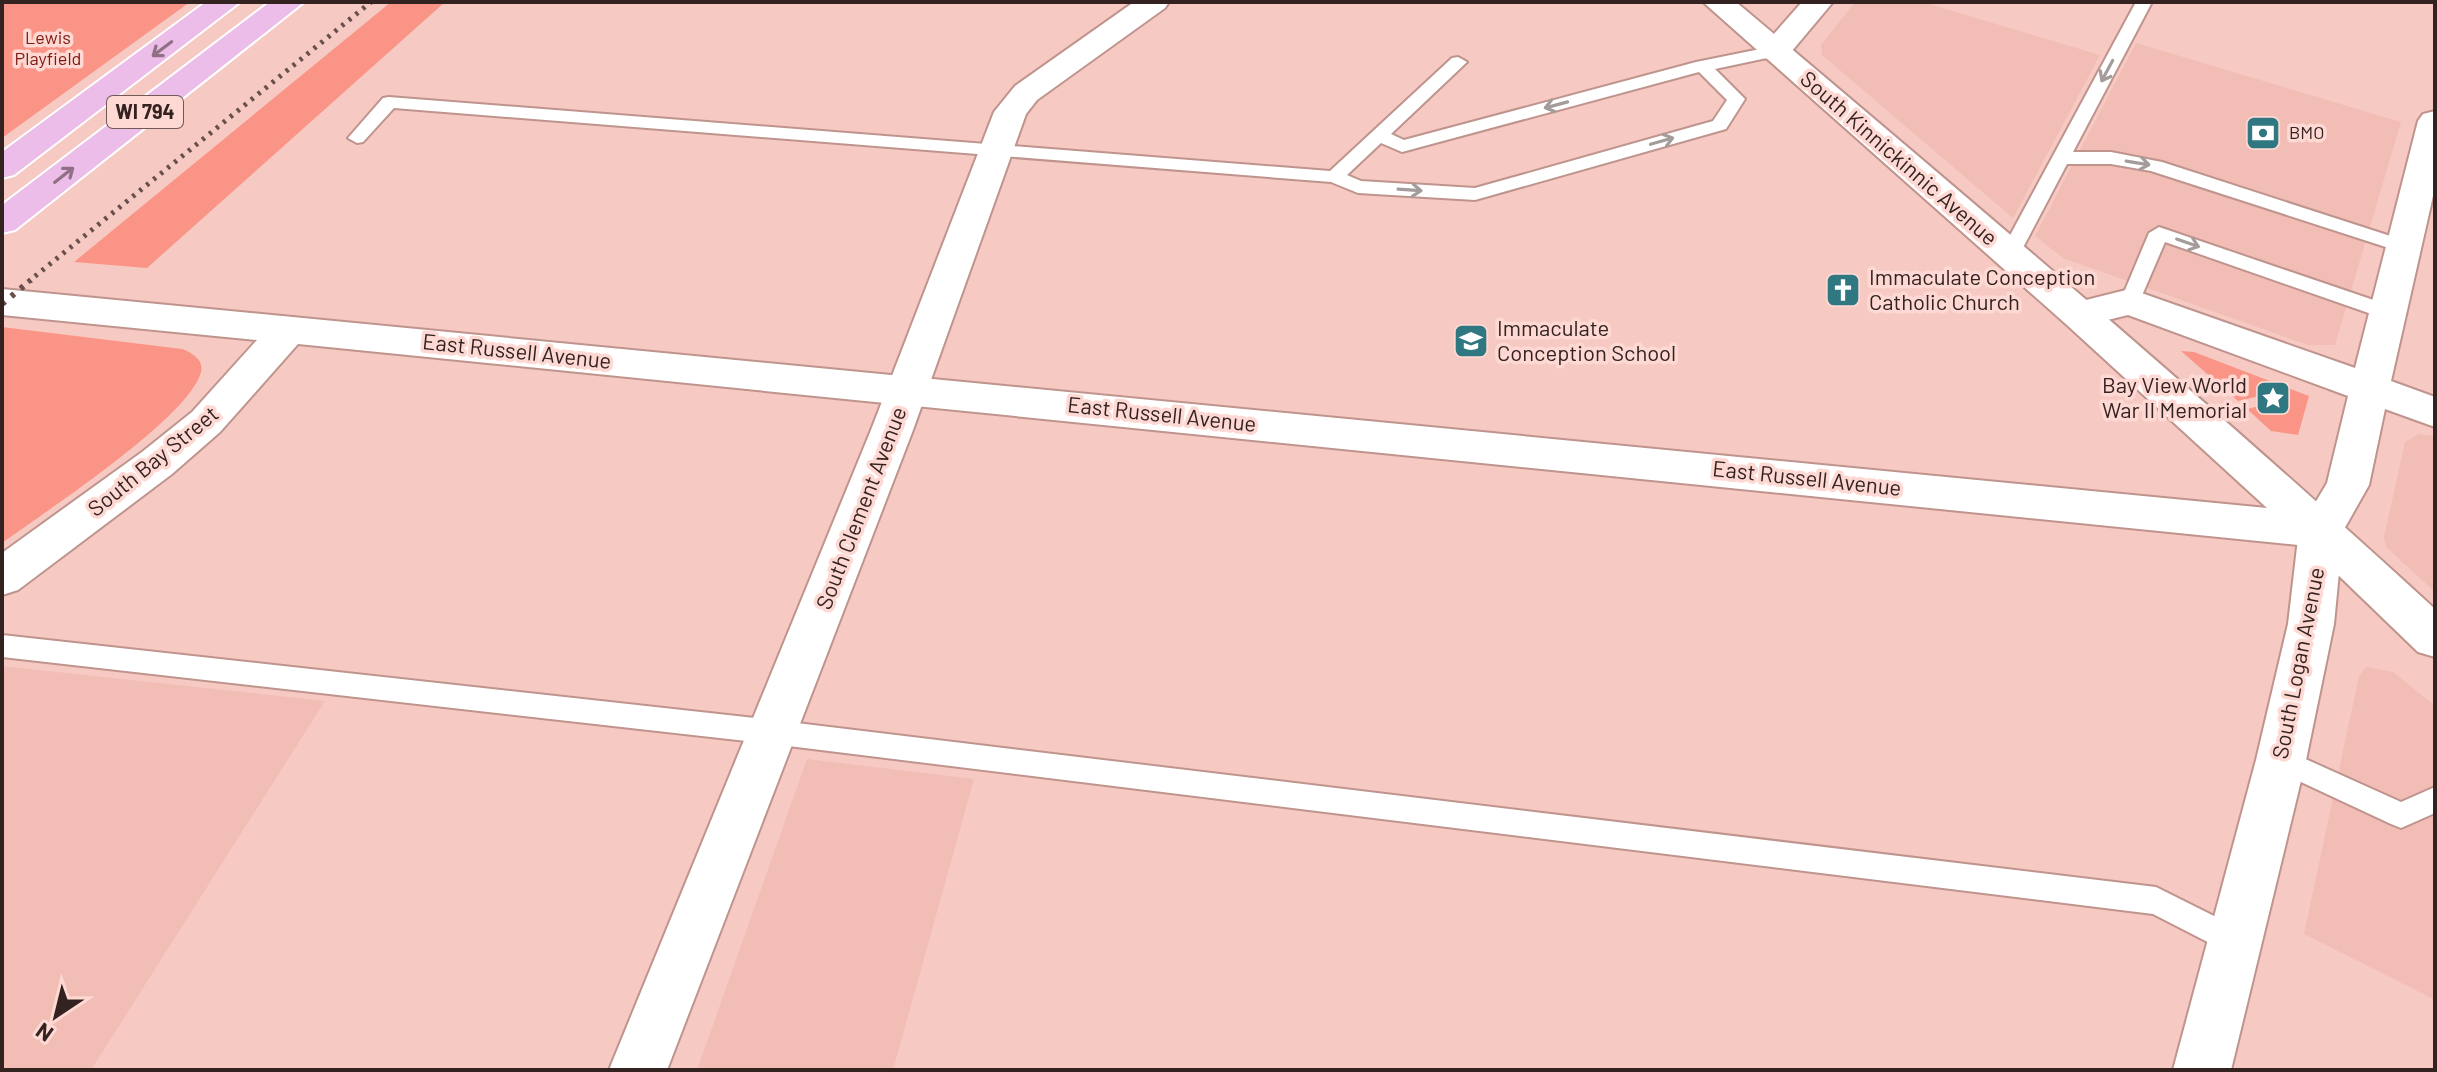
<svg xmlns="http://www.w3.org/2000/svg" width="2437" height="1072" font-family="Barlow,sans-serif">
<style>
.built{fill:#f1bdb5}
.green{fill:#fa9486}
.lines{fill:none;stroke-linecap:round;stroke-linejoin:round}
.service-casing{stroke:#be948d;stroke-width:4}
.minor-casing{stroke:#be948d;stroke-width:4}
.secondary-casing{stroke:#be948d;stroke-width:4}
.primary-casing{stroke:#fff;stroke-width:4}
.service{fill:#fff;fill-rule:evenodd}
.minor{fill:#fff;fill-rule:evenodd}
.secondary{fill:#fff;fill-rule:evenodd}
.primary{fill:#ebbde8;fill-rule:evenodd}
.rail-far1{stroke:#684f4c;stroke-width:5;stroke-dasharray:3 6;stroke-linecap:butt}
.rail{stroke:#684f4c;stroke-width:6;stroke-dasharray:4 8;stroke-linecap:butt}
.oneway{stroke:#8f7084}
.oneway2{stroke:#a39c9b}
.labels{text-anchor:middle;stroke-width:7;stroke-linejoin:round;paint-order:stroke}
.far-park-label{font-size:18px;fill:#7e1712;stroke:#fed9d3}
.far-poi-label{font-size:18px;fill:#332220;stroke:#fed9d3;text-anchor:start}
.shield{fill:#fed9d3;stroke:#705956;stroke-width:2}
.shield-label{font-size:20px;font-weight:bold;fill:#332220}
.street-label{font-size:22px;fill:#332220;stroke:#fed9d3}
.poi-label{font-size:22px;fill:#332220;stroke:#fed9d3;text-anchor:start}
</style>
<rect width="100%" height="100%" fill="#f6cac3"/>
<path class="built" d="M1855 2H1922L2100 55 2013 218 1822 55 1821 45Z
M2136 43 2401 122 2335 345H2308L2063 258 2035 236Z
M2419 434 2435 436V592L2386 547 2384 537 2405 442Z
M2 666 325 701 91 1070H2Z
M2366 667 2393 672 2435 706V1000L2304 934 2359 676Z
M807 759 974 779 893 1070H697Z"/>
<path class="green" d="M2 2H190L2 138Z
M391 2H445L147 268 74 262Z
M2 327 182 349C193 353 206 361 200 375 184 421 45 512 2 543Z
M2181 351 2194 352 2309 396 2298 435 2271 431 2247 409 2281 401 2273 393 2238 401Z"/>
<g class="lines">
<g class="service-casing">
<path id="service" d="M2136 2H2152L2073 152H2111L2162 162 2409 242 2412 246 2409 250H2395L2151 171 2111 164H2067L2017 259H2003L2000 254Z
M1775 46 1781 47 1784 51 1781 55 1715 69 1745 99 1726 129 1475 200 1358 193 1331 182 394 108 363 142 357 143 348 138 383 98 389 97 1330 171 1452 58 1458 57 1467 62 1391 134 1404 140 1696 62ZM1699 72 1727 100 1713 121 1475 188 1361 181 1347 175 1381 143 1402 152Z
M2159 227 2394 307 2397 312 2394 317H2380L2165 242 2137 307H2123L2120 302 2149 233Z
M2 635 772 720 2156 887 2244 931 2248 941 2244 951 2233 955 2153 914 772 744 2 657Z
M2281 748 2401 802 2435 787V813L2401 828 2391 824 2271 768 2267 760 2271 752Z"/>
</g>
<g class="minor-casing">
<path id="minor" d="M1134 2H1169L1165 8 1037 100 1026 114 913 430 667 1070H609L871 430 994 112 1015 86Z
M1802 2H1833L1786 58 1775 60 1764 58 1759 51Z
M2435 111V187L2391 381 2435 397V427L2385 409 2369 485 2343 531 2334 624 2306 760 2231 1070H2173L2256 760 2288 624 2299 530 2327 483 2348 396 2128 315 2079 327 2066 323 2060 314 2066 305 2130 289 2355 368 2418 121 2423 114Z"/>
</g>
<g class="secondary-casing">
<path id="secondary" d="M1703 2H1736C1972 201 2208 401 2435 609V657L2418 652 2308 546 298 344 220 432 172 474 18 590 2 595V553L142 452 192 412 257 340 2 315V289L2267 508 2067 325Z"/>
</g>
<g class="primary-casing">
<path id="primary" d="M206 2H240L14 175 2 178V152Z
M270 2H304L15 230 2 233V205Z"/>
</g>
<use href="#service" class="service"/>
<use href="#minor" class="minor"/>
<use href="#secondary" class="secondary"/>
<use href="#primary" class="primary"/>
<path class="rail-far1" d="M28 282 371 2"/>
<path class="rail" d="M2 304 31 280"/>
</g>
<defs><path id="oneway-shaft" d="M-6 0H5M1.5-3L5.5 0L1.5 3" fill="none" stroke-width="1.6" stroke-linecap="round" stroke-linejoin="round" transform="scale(2)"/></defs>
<g class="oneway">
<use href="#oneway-shaft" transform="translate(162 49) rotate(143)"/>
<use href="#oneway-shaft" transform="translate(64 175) rotate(-38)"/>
</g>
<g class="oneway2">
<use href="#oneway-shaft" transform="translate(2107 71) rotate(118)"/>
<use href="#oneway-shaft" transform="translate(1556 105) rotate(165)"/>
<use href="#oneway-shaft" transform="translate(1662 141) rotate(-16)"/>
<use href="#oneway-shaft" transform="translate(2138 163) rotate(9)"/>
<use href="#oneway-shaft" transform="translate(1410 190) rotate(4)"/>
<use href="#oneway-shaft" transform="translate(2188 243) rotate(19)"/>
</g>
<defs>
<g id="bank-square" transform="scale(1.8)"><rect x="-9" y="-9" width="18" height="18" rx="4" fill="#2f7781" stroke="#fed9d3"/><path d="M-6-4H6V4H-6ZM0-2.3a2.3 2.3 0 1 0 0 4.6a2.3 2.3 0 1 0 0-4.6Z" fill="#fff"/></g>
<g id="church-square" transform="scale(1.8)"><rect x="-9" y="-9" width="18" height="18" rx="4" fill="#2f7781" stroke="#fed9d3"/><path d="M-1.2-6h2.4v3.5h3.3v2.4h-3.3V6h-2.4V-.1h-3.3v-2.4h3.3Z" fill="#fff"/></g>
<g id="school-square" transform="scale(1.8)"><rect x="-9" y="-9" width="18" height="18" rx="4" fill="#2f7781" stroke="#fed9d3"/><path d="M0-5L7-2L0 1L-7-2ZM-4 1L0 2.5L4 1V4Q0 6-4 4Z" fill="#fff"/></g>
<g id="sight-square" transform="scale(1.8)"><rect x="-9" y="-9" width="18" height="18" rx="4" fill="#2f7781" stroke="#fed9d3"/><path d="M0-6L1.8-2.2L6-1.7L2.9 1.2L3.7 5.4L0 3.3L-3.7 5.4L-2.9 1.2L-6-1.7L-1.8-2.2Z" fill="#fff"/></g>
</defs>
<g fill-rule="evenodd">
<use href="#bank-square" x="2263" y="133"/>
<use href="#church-square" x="1843" y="290"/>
<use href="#school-square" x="1471" y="341"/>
<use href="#sight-square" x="2273" y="398"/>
</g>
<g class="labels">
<g class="far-park-label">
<text x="48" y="44">Lewis<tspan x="48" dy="21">Playfield</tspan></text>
</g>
<g class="far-poi-label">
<text x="2289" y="139">BMO</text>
</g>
<rect class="shield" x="107" y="96" width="76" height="32" rx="6"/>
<g class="shield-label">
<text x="145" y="119">WI 794</text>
</g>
<g class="street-label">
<text transform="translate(1899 158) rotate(41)" y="8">South Kinnickinnic Avenue</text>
<text transform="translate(517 351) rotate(6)" y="8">East Russell Avenue</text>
<text transform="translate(1162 414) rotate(6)" y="8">East Russell Avenue</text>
<text transform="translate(153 461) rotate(-39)" y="8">South Bay Street</text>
<text transform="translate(1807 478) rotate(6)" y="8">East Russell Avenue</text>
<text transform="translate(861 508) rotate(-69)" y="8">South Clement Avenue</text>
<text transform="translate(2298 663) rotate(-79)" y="8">South Logan Avenue</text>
</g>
<g class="poi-label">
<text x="1869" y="285">Immaculate Conception<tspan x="1869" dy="25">Catholic Church</tspan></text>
<text x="1497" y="336">Immaculate<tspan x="1497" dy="25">Conception School</tspan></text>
<text x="2247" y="393" text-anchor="end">Bay View World<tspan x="2247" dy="25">War II Memorial</tspan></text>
</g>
</g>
<rect width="2437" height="1072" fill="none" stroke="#332220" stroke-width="8"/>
<g transform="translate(56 1016) rotate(215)" stroke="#fed9d3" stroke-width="6" paint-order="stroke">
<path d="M0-6L14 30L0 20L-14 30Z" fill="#332220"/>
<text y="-12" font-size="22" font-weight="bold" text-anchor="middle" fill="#332220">N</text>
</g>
</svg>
